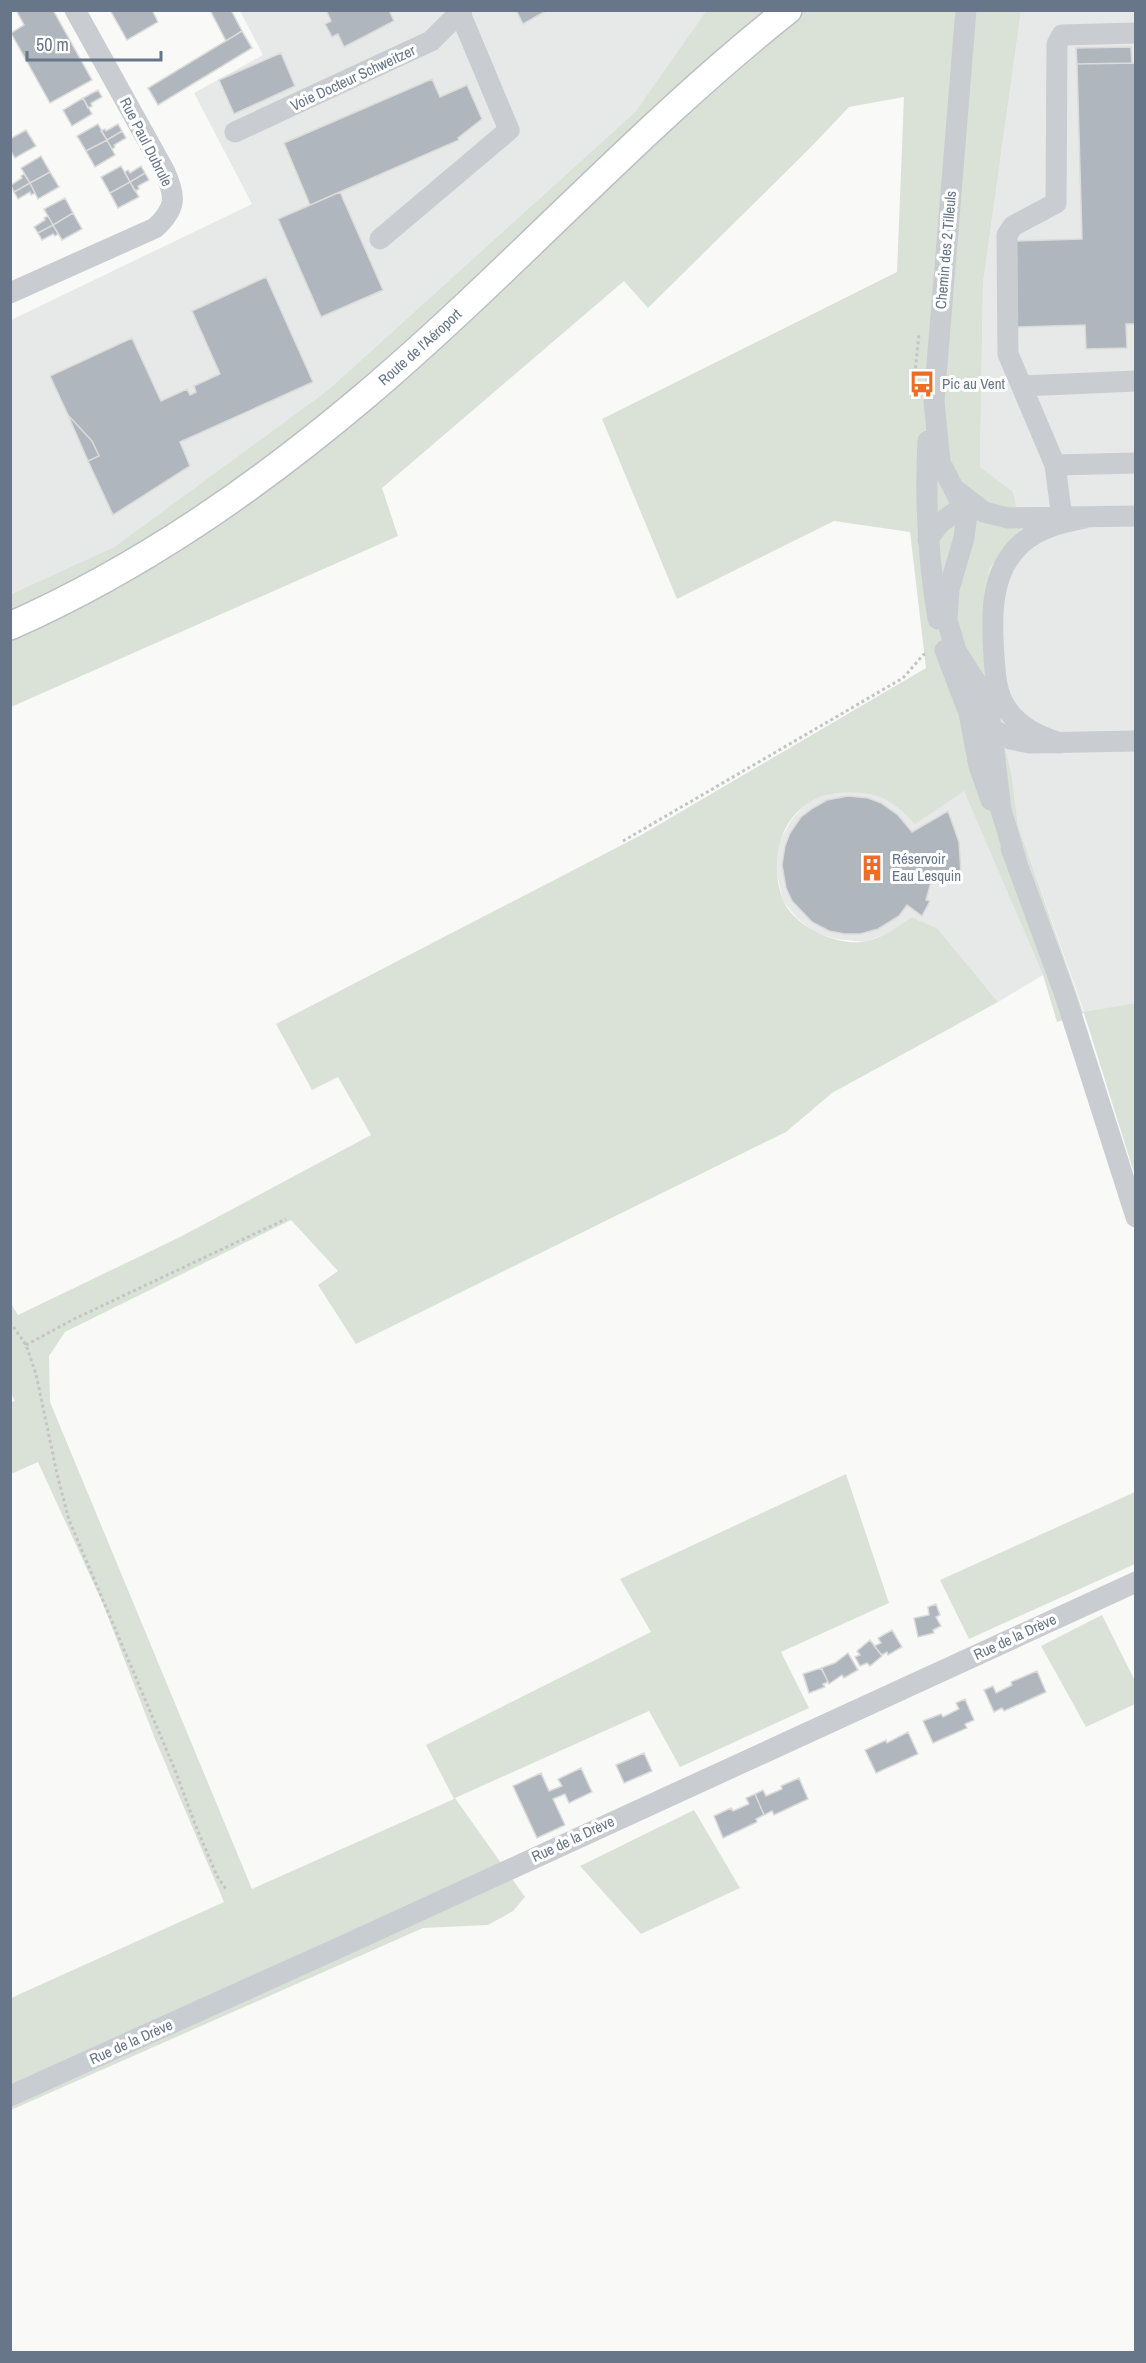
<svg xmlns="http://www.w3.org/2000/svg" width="1146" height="2363" font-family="'Archivo Narrow',sans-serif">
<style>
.built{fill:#e7e8e8}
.green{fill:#dae2d8}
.building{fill:#b0b6be;stroke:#dbdbd9;stroke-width:1.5}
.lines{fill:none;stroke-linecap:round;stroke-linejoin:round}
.major-casing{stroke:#bcbfc4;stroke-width:30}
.path{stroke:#c3c4c7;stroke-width:3;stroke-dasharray:3 3;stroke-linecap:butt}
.minor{stroke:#c9ccd0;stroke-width:21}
.major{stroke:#fff;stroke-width:27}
.labels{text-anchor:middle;stroke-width:6;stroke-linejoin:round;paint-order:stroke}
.street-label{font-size:15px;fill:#677689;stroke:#fff}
.poi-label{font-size:15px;fill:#677689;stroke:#fff;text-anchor:start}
</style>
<rect width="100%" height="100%" fill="#f9f9f7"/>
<path class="built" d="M240 11H706L635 112 328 390 114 547 11 594V320L252 204 194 93 263 55Z
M1021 11H1135V1003L1084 1012 1018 825 1012 777 989 676 984 620 989 569 1021 530 980 467 983 284Z
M964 790 1043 975 998 1002 937 928 911 917 891 932 865 942 837 939 816 933 797 918 783 901 775 866 779 842 792 819 808 801 828 794 853 792 874 793 899 806Z"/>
<path class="green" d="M706 11H1021L983 284 980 467 1013 492 1021 531 989 569 984 620 989 675 1012 777 1018 825 1083 1012 1135 1003V1176L1084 1013 1057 1022 1043 975 964 791 915 824C891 798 875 790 839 793 786 797 765 854 783 900 794 927 840 948 868 941 885 936 897 928 911 917L937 928 998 1002 832 1093 786 1132 356 1344 318 1285 338 1271 291 1220 65 1332 49 1356 50 1402 252 1889 454 1799 426 1745 651 1632 620 1579 846 1474 889 1603 781 1652 809 1708 680 1767 649 1711 455 1798 525 1897 513 1911 488 1925 423 1928 11 2110V1998L224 1902 155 1739 103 1604 38 1462 11 1474V1402L15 1401 10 1391V1302L18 1315 180 1237 371 1135 338 1077 312 1090 276 1024 643 834 926 668 910 532 834 521 677 599 602 419 897 272 904 97 849 107 811 147 648 308 624 281 382 488 398 536 11 707V594L114 547 328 390 635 112Z
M1135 1492V1564L969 1639 940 1580Z
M1102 1615 1135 1681V1704L1086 1727 1041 1646Z
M694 1810 740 1888 641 1934 580 1866Z"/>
<path class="building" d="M16 10H53L92 80 50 103 11 33 24 25Z
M110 10H152L158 22 127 40Z
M210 10H231L242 31 226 41Z
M326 10H389L394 21 344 47 338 34 332 37 325 24 331 21Z
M516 10H546V11L523 24Z
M242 31 252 48 158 105 148 88Z
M1131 47 1132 63 1077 64 1076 48Z
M281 53 295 86 234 114 219 80Z
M1136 63V324H1126L1127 348 1086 349 1085 325 1017 327 1015 241 1082 239 1077 64Z
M432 79 440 97 467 85 482 119 458 138 459 140 310 205 284 143Z
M98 90 102 97 91 103 92 106 88 108 83 98Z
M83 98 92 114 72 126 63 110Z
M98 124 107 140 86 151 77 136Z
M118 124 122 131 107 140 101 131 105 129 106 131Z
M26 130 36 146 15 158 10 150V139Z
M122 131 126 138 114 145 115 147 112 149 107 140Z
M107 140 115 155 95 167 86 151Z
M41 156 50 172 30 183 21 168Z
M121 166 130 182 110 193 101 177Z
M141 166 145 173 130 182 125 172 128 170 130 173Z
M50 172 59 187 38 199 30 183Z
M145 173 149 180 138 186 139 189 135 191 130 182Z
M24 174 30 183 14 192 11 185 22 178 21 176Z
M130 182 139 197 118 208 110 193Z
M30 183 35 193 31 195 30 192 18 199 14 192Z
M340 192 383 290 321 317 278 219Z
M65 198 73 213 53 225 44 209Z
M73 213 82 229 62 240 53 225Z
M48 216 53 225 38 233 34 227 45 220 44 218Z
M53 225 58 234 55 236 53 234 42 240 38 233Z
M266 277 313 382 180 442 190 466 113 515 88 461 99 456 92 441 68 415 50 376 132 338 161 401 187 389 190 395 196 392 194 386 220 374 192 311Z
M68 415 92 441 99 456 88 461Z
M848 796 868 798 881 803 898 815 912 832 948 811 959 842 961 873 934 871 926 900 930 901 922 916 907 905 899 916 878 929 860 934H845L829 931 812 922 792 901 786 888 782 865 785 846 790 833 801 817 813 808 827 800Z
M936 1604 940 1615 936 1617 941 1626 933 1630 934 1633 918 1637 914 1618 929 1615 928 1607Z
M892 1630 902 1647 888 1655 887 1652 882 1655 874 1646 881 1643 878 1638Z
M870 1640 882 1656 870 1666 867 1663 860 1666 855 1657 860 1655 857 1651Z
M848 1653 858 1670 844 1678 842 1675 829 1684 821 1668 835 1663Z
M818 1669H822L828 1682 823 1684 825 1687 809 1693 803 1674Z
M1037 1671 1046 1692 1004 1711 1002 1708 994 1712 984 1690 993 1686 996 1693 1012 1685 1011 1682Z
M965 1699 974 1720 965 1724 967 1728 933 1743 923 1721 941 1714 943 1717 959 1709 956 1703Z
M908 1732 918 1754 876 1773 865 1750 886 1740 887 1743Z
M644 1753 652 1771 624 1783 616 1765Z
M581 1768 592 1792 569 1803 565 1794 553 1799 565 1825 537 1838 513 1786 541 1773 549 1791 562 1786 558 1779Z
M799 1778 808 1799 774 1815 772 1811 764 1815 755 1794 763 1790 766 1796 782 1789 781 1786Z
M755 1794 764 1815 756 1819 757 1822 723 1838 714 1816 731 1808 733 1811 749 1804 746 1798Z"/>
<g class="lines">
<g class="major-casing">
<g id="major">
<path id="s1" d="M10 626C141 568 257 487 366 395 511 272 639 128 788 10"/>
</g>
</g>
<path class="path" d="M914 398 913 392 919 334
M623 841 903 678 923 655 927 653
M10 1322 26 1345 36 1374 57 1474 69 1520 175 1770 195 1824 217 1876 226 1889
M26 1345 74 1319 286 1219"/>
<path class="minor" d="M966 10 934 401 940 462 960 501 966 521 964 538 949 589 947 620 956 651 983 693 989 710 1001 810 1016 860
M235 132 431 41 462 10
M380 239 509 130 460 13
M10 293 155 228C177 208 176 196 164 170L75 10
M1022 386 1136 381
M928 441C925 501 928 560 938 619
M1055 465 1136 463
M957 491 984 512 1008 518 1136 516
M1062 518 1055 465 1008 354 1007 235 1013 226 1056 203 1057 44 1062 35 1136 33
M928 540C937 523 957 505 977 510
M945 650 969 713 979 766 991 800
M986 725 1010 739 1030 743 1136 741
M1060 743C1039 736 1020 728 1007 709 996 694 995 673 994 656 991 617 990 571 1022 543 1040 527 1062 523 1085 518
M1011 848 1064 992 1136 1217
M10 2096 345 1945 1136 1582"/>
<use href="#major" class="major"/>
</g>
<defs>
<g id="bus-bare" transform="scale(2.07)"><path d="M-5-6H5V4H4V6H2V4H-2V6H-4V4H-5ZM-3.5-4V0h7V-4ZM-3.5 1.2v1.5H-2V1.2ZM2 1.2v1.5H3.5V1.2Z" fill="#eb6d26" stroke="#fff" stroke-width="2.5" paint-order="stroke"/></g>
<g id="building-bare" transform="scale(2.07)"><path d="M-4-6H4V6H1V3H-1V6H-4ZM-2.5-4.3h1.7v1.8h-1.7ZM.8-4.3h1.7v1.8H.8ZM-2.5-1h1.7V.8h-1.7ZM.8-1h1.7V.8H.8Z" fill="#eb6d26" stroke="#fff" stroke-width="2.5" paint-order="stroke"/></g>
</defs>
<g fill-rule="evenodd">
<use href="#bus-bare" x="922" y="384"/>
<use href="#building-bare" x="872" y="868"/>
</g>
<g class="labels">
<g class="street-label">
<text transform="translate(353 78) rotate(-25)" y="5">Voie Docteur Schweitzer</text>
<text transform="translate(146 142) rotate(63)" y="5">Rue Paul Dubrule</text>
<text transform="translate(946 250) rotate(-85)" y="5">Chemin des 2 Tilleuls</text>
<text dy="5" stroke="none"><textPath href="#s1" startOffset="498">Route de l'Aéroport</textPath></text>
<text transform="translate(1015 1637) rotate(-25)" y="5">Rue de la Drève</text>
<text transform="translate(573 1839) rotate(-25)" y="5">Rue de la Drève</text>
<text transform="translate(131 2042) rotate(-24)" y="5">Rue de la Drève</text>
</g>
<g class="poi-label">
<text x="942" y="389">Pic au Vent</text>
<text x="892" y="864">Réservoir<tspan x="892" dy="17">Eau Lesquin</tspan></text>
</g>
</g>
<rect width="1146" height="2363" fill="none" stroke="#677689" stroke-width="24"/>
<path d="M27 51v9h134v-9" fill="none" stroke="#677689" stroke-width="3"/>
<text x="36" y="51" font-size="18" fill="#677689" stroke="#ffffff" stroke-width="4.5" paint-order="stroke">50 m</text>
</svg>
